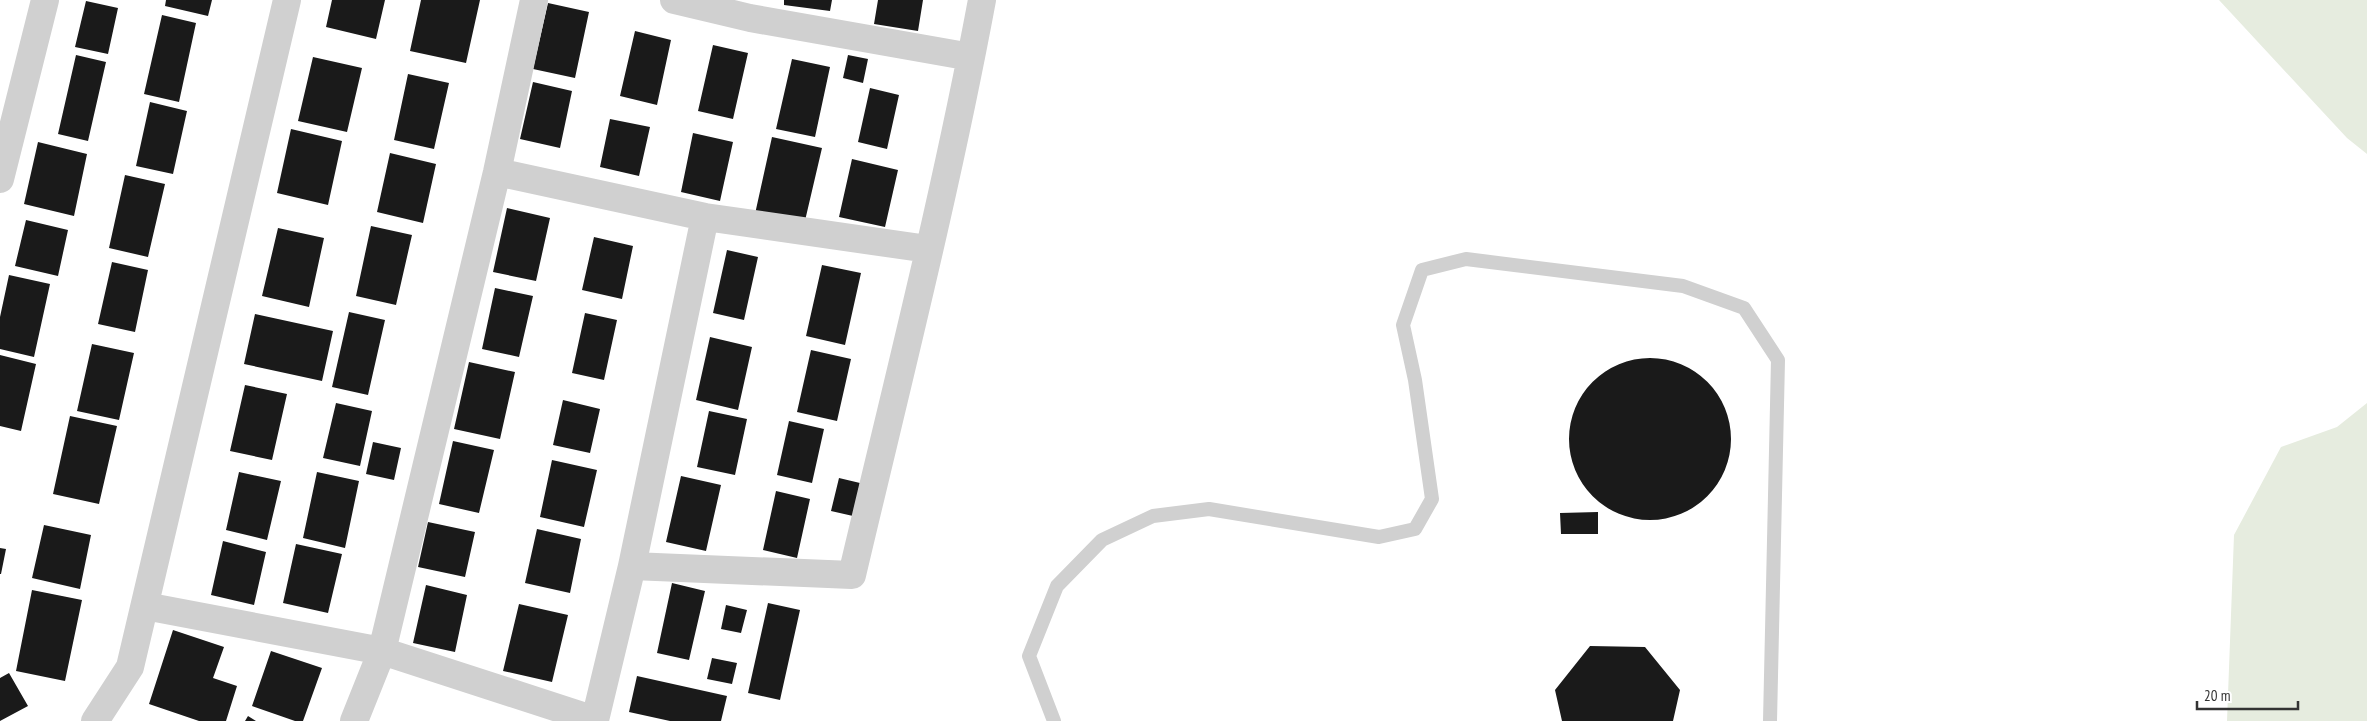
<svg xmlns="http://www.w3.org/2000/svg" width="2367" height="721" font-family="'PT Sans Narrow',sans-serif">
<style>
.green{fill:#e6ecdf}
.building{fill:#1a1a1a}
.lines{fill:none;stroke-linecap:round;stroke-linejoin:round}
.service{stroke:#d0d0d0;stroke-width:14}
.minor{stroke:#d0d0d0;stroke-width:28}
</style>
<rect width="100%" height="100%" fill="#fff"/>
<path class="green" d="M2219 0H2367V154L2347 138Z
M2367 403V721H2227L2234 535 2281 447 2337 427Z"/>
<path class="building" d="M166 0H212L208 16 165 6Z
M332 0H385L376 39 326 27Z
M421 0H480L466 63 410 51Z
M784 0H832L830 11 784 5Z
M878 0H923L918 31 874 24Z
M86 1 118 8 108 54 75 47Z
M548 3 589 12 575 78 533 69Z
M162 15 196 23 179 102 144 94Z
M635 31 671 40 657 105 620 96Z
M713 45 748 53 733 119 698 111Z
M76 55 106 62 88 141 58 134Z
M848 55 868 59 863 83 843 78Z
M313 57 362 68 347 132 298 121Z
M792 59 830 67 815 137 776 129Z
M408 74 449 83 434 149 394 140Z
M533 82 572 91 560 148 520 139Z
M870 88 899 95 887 149 858 142Z
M150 102 187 111 173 174 136 166Z
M610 119 650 127 639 176 600 167Z
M291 129 342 141 328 205 277 193Z
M693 133 733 142 720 201 681 192Z
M772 137 822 148 804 225 755 214Z
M38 142 87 154 74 216 24 204Z
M390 153 436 164 423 223 377 212Z
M852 159 898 170 885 227 839 217Z
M125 175 165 184 148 257 109 248Z
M507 208 550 218 536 281 493 272Z
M26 220 68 230 58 276 15 266Z
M371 226 412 235 396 305 356 296Z
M278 228 324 238 309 307 262 296Z
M594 237 633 246 622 299 582 290Z
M727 250 758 257 744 320 713 313Z
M112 262 148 270 135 332 98 324Z
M822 265 861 273 845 345 806 336Z
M9 275 50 284 34 357 0 349V317Z
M495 288 533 296 519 357 482 349Z
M349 312 385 320 368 395 332 387Z
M585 313 617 320 604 380 572 373Z
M255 314 333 331 322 381 244 364Z
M710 337 752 347 738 410 696 400Z
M92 344 134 353 119 420 77 411Z
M811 350 851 359 837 421 797 412Z
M0 355 36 364 21 431 0 426Z
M1569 439a81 81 0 1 1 162 0a81 81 0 1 1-162 0Z
M469 362 515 372 500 439 454 429Z
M245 385 287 394 272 460 230 451Z
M563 400 600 409 590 453 553 445Z
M336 403 372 411 360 466 323 458Z
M709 411 747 419 735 475 697 467Z
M70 416 117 426 99 504 53 494Z
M789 421 824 429 812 483 777 475Z
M453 441 494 450 479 513 439 504Z
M373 442 401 448 394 480 366 474Z
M552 460 597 470 584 527 540 517Z
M239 472 281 481 267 540 226 530Z
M317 472 359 481 345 548 303 538Z
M681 476 721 485 706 551 666 542Z
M839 478 860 483 853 516 831 511Z
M776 491 810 499 797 558 763 550Z
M1598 512V534H1561L1560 513Z
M428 522 475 532 465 577 418 567Z
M44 525 91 535 80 589 32 578Z
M537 529 581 539 570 593 525 583Z
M223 541 266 552 254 605 211 595Z
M296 544 342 554 328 613 283 603Z
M0 548 6 549 1 574H0Z
M672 583 705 591 689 660 657 653Z
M426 585 467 595 455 652 413 643Z
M32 590 82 600 65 681 16 671Z
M768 603 800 610 780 700 748 693Z
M519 604 568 615 552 682 503 671Z
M726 605 747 610 741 633 721 629Z
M173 630 224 647 213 678 237 686 226 721H199L149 704Z
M1590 646 1645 647 1680 690 1673 721H1562L1555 690Z
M271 651 322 668 303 721H295L252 706Z
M712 658 737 663 732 684 707 679Z
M9 673 28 706 0 721V678Z
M637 676 727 696 721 721H670L629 712Z
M248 716 256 721H245Z"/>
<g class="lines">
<path class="service" d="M1054 721 1029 656 1057 586 1102 540 1153 516 1209 509 1379 537 1415 529 1432 499 1415 380 1403 325 1422 270 1466 259 1683 286 1744 308 1778 360 1770 721"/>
<path class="minor" d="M674 0 750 18 971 57
M497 172 705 217 928 249
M0 179 45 0
M632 566 852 575C897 384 946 193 982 0
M145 606 382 651 595 720 632 566 705 217
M95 721 130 667 287 0
M354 721 382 651 497 172 534 0"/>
</g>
<path d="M2197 701v8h101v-8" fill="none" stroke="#333333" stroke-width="2.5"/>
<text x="2204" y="701" font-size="15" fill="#333333" stroke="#ffffff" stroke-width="4" paint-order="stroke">20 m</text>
</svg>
